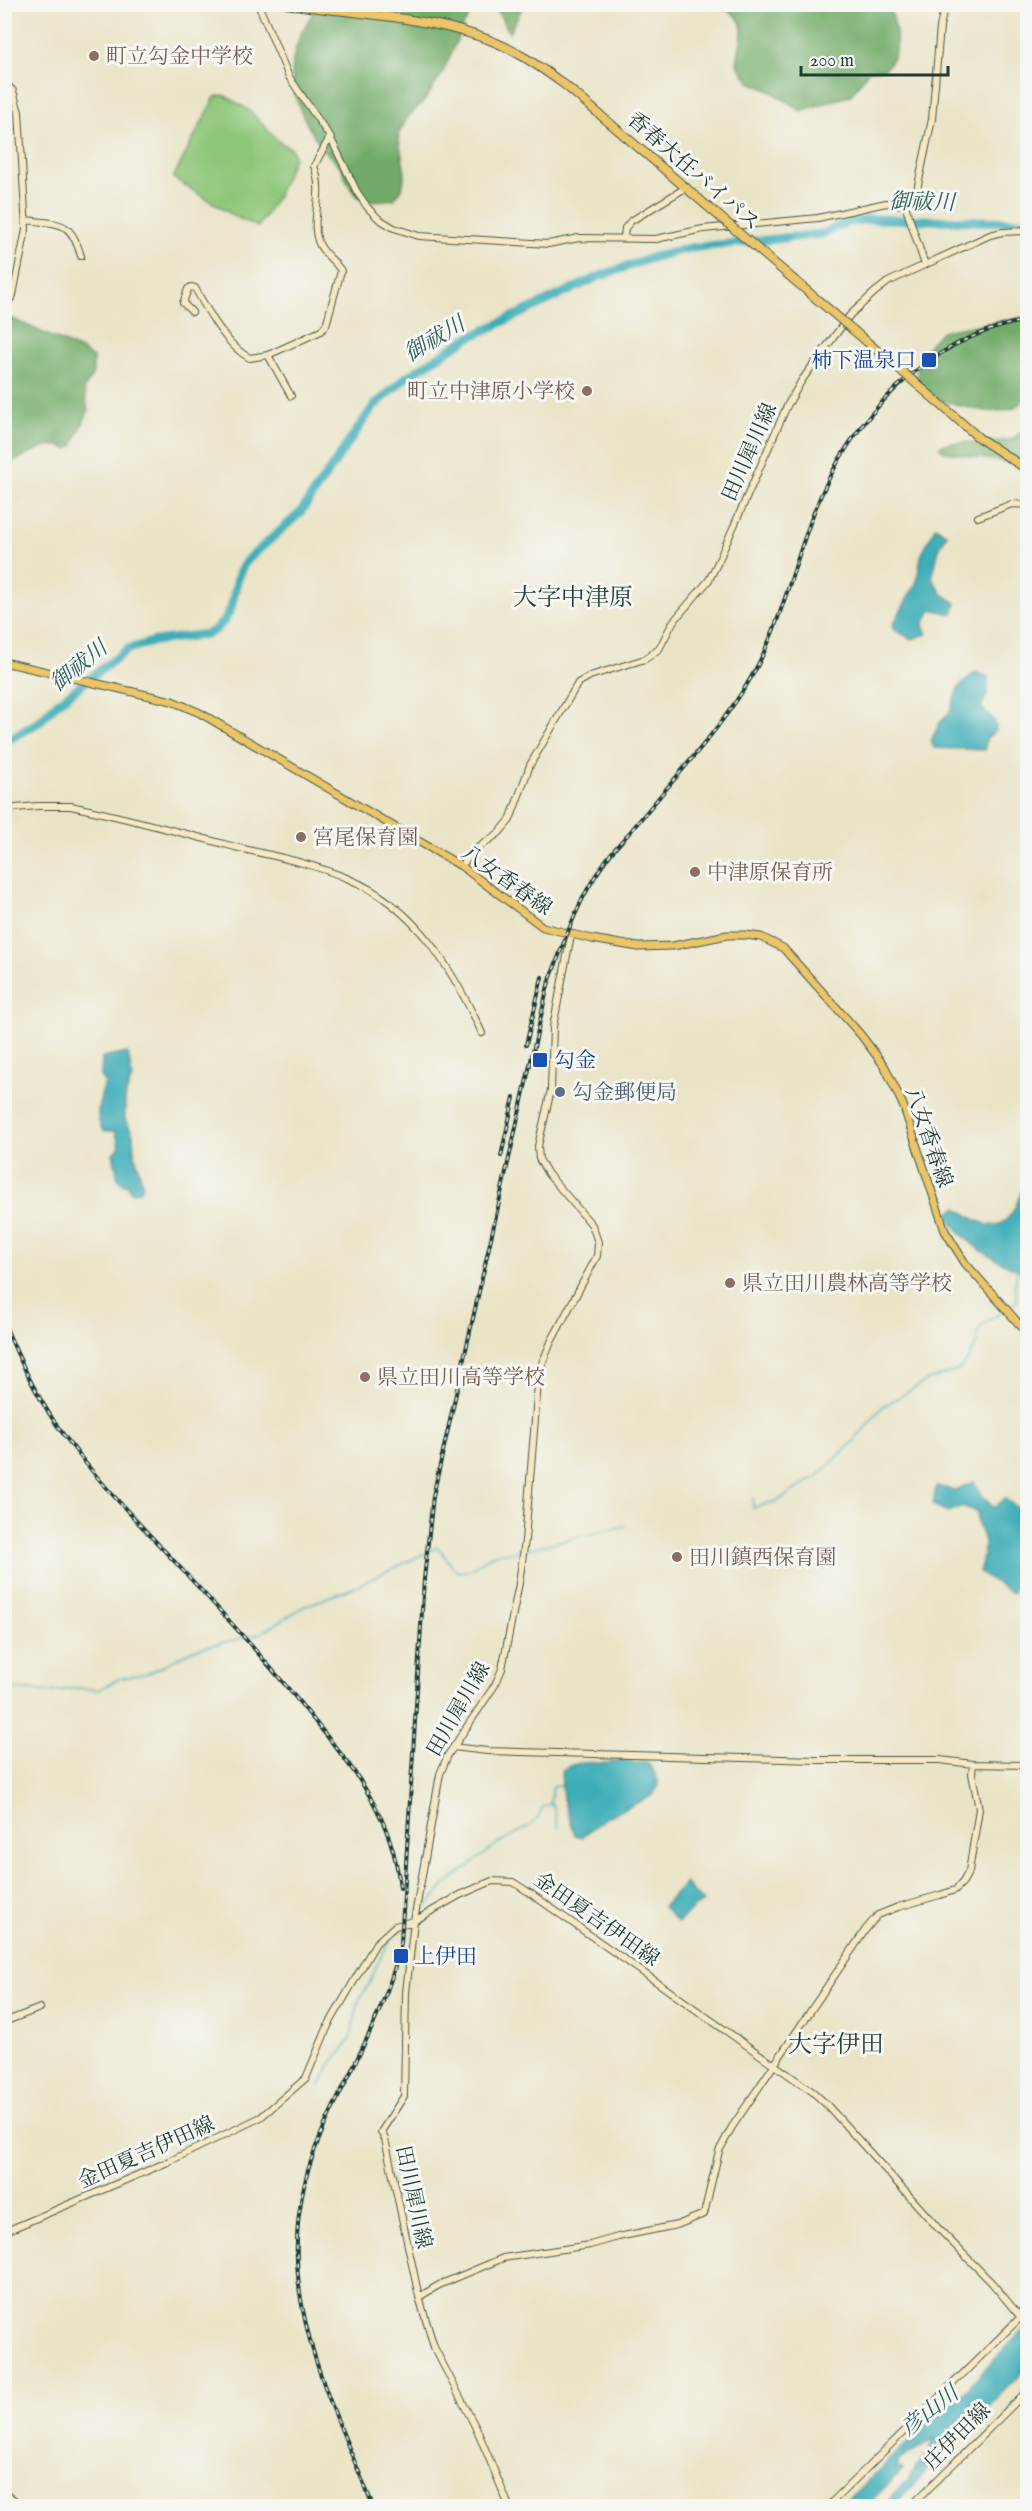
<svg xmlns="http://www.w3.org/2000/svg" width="1032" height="2511" font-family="'IM FELL English','Noto Serif JP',serif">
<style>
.green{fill:#8ec679;stroke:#568256;stroke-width:1.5}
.forest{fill:#72ab69;stroke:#48744e;stroke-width:1.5}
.water{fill:#3dadb8;stroke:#2e7576;stroke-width:1.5}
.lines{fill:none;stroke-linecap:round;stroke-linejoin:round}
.stream{stroke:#3dadb8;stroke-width:1.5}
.river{stroke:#3dadb8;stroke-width:9}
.secondary-casing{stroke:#3d564a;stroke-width:8}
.primary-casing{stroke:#3d564a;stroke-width:9}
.highway-casing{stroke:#3d564a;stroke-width:10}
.secondary{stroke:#f7e8c3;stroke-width:6}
.primary{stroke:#ecc569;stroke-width:7}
.highway{stroke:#ecc569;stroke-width:8}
.rail-casing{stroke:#1f3d34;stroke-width:4}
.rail{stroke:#f6f6f2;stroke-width:1.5;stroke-dasharray:4.5;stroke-linecap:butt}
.highway-bridge-casing{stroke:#3d564a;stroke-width:10;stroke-linecap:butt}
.highway-bridge{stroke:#ecc569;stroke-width:8}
.education-dot{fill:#8d6e63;stroke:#f6f6f2;stroke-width:2}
.transit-dot{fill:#1a4fb4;stroke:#f6f6f2;stroke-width:2}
.service-dot{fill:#5c6f8a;stroke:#f6f6f2;stroke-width:2}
.labels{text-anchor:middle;stroke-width:6;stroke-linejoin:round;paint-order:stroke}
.education-label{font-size:21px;fill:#785e54;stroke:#f6f6f2;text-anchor:start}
.street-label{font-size:21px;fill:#1f3d34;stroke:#f6f6f2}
.transit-label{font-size:21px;fill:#164399;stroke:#f6f6f2;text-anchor:start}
.service-label{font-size:21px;fill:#4e5e75;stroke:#f6f6f2;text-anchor:start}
.water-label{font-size:22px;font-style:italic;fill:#285f5c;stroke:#f6f6f2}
.quarter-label{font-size:24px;fill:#1f3d34;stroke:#f6f6f2}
</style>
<rect width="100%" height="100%" fill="#f6f6f2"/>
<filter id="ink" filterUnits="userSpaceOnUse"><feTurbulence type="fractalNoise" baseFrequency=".0167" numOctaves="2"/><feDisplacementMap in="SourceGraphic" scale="12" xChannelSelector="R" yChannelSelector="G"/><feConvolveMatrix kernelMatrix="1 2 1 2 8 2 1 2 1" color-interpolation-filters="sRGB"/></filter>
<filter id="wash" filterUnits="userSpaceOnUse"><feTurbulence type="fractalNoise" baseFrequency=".008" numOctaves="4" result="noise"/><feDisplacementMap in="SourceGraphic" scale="24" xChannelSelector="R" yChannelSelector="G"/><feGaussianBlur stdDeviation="1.35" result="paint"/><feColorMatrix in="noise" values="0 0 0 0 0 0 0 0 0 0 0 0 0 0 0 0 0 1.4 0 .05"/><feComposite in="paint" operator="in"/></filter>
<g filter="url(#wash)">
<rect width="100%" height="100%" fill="#eae4c7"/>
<path class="green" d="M224 95 250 111 278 141 292 149 294 157 277 197 258 227 236 217 173 178 215 97Z"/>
<path class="forest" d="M319 5H480L475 8 464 24 442 74 425 100 407 118 398 135 405 173 402 189 394 199C380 200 360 205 352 191 347 183 345 174 340 166 334 159 326 154 321 146 285 96 281 54 319 5Z
M489 5H524L509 33 496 8Z
M713 5H889C896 26 903 51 885 69L869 70 851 95 801 111 772 92 750 82 737 64C741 31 753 17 713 5Z
M4 315 81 350 93 358V374L84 389 88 411 73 446 68 449C37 435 22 469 5 458Z
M1027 317V397C1023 400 1018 406 1013 408 994 415 977 410 958 405 949 402 936 400 928 393 904 374 925 347 942 331Z
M1027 428V466L946 452 939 447C947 439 995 445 1011 439 1017 437 1022 431 1027 428Z"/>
<path class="water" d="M935 527 947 534 939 549 932 578 942 594 956 603 953 614C945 614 940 609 931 610L923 625 927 634 912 639 896 631 893 625 917 581 921 556Z
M975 672 988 677 987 694 981 707C988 715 997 719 996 730L986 739 985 750 934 748 931 741 939 724 950 712 958 688Z
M128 1053 132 1077 125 1097V1119L133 1134 134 1151 143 1186 140 1191 131 1192 127 1184H123L118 1179 113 1153 120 1147 115 1131H104C92 1117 101 1098 105 1082L101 1077 102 1058Z
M1027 1176 1028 1271 1026 1273C995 1261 964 1245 947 1215L956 1208C966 1213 978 1223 989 1225 1013 1230 1021 1191 1027 1176Z
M974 1482 982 1496 994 1508 1005 1499 1027 1514 1023 1536 1025 1569 1023 1590 1016 1588 1012 1593 979 1572C982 1562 985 1553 984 1542 982 1532 975 1523 978 1513L963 1506 948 1512 933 1505 936 1486 955 1490Z
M626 1758 635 1763 647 1762C655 1774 664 1781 652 1796L607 1817 582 1837 575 1835 563 1799 561 1771C586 1754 603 1770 626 1758Z
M685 1883 703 1902 693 1908 678 1923 663 1907Z
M1025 2328 1027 2331V2367L893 2506H884L925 2458 935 2438 899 2460 897 2468 903 2469 866 2506H842L923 2427 957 2399Z"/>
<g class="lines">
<path class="stream" d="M1008 1308 1017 1301 1015 1286 1017 1270
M753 1498V1508L779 1500 819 1475 857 1438 882 1407 928 1380 956 1371 963 1367 977 1343V1333L982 1325 1004 1310
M527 1549 625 1526
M4 1688 51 1692 77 1688 99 1690 118 1679 149 1673 193 1650 259 1634 305 1606 350 1589 438 1547 455 1570 460 1572C475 1571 482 1559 495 1554 503 1552 511 1553 519 1550
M550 1804 553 1805 558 1827
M427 1906 445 1885 497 1844 528 1827 538 1818 543 1807 550 1804 553 1786 561 1785
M320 2085 332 2062 342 2052 350 2039 359 2000 369 1984 381 1956 396 1932 406 1930"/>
<path class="river" d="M4 742 39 722 55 705 128 649 155 641 207 634 215 630 225 620 231 608 239 573 246 561 300 513 373 407 405 378 468 338 600 276 654 257 689 248 822 234 848 222 873 219 1028 222"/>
</g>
</g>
<g filter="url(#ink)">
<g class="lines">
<g class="secondary-casing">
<path id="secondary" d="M258 4 289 77 330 137 357 192 368 208 379 219 394 228 419 236 548 244 579 238 656 239 703 229 818 218 886 203 905 205
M4 81 13 91 19 112 26 229 13 295 4 309
M905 205 917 190 932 119 940 27 945 4
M905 205 925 265
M26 220C61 225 70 219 81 256
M624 237 625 228 631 221 687 187
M192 312 183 303 188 289 191 287 195 288C207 310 227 347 250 358L268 355 321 331 326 325 341 271C335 260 322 254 318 241 310 218 325 195 314 166L330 137
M268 355 291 396
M978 517 1012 504 1028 505
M4 809 38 806H71C126 818 180 832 235 847 273 856 312 863 349 879 416 907 453 970 482 1033
M461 866 476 849 499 833 510 820 530 765 578 683 590 676 645 659 659 649 673 622 709 580 718 562 787 406 802 380 850 315 875 292 888 282 907 273 990 235 1002 232 1028 231
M453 1747 487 1751 818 1760H940L973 1764 1028 1765
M4 2022 40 2008
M4 2232 170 2161 261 2117 306 2078 328 2026 376 1943 395 1926 414 1921 460 1895 492 1881 513 1882 530 1893 813 2092 827 2105 938 2228 992 2283 1028 2326
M419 2297 439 2285 503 2258 590 2245 618 2237 677 2225 704 2214 719 2151 732 2127 866 1929 878 1915 898 1907 940 1895 955 1890 963 1882 969 1871 979 1809 972 1774 973 1764
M4 2492 22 2506
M509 2506 478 2432 434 2347 419 2297 385 2139 381 2132 404 2096 406 1993 414 1921 440 1774 448 1755 495 1685 502 1669 519 1583 525 1540 539 1371 551 1342 597 1256 598 1242 592 1225 548 1174 539 1159 538 1146 551 1090 553 1027 571 935
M828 2506 1028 2310
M911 2506 1028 2390"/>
</g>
<g class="primary-casing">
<path id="primary" d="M4 662 172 701 200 713 461 866 543 927 592 939 638 947 673 946 727 935H746L761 937 783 948 861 1035 885 1067 903 1105 945 1231 965 1263 1028 1334"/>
</g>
<g class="highway-casing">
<path id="highway" d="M286 4C349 13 421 16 481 37 512 47 539 66 565 85L713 211
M939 403 979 438 1028 470"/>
</g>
<use href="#secondary" class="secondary"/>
<use href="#primary" class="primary"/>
<use href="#highway" class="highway"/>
<g class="rail-casing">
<path id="rail" d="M526 1045 542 977
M501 1156 514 1097
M4 1323C18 1357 35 1393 56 1424 90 1473 133 1517 174 1561 221 1611 267 1661 309 1714 353 1768 393 1815 400 1888
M373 2506C320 2376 261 2267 324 2127 352 2066 387 2009 401 1943L424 1579 433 1496 548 985C564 943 576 903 602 866 610 853 621 842 631 831 669 784 712 739 744 689 779 635 791 571 814 512 850 419 927 337 1028 320"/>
</g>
<use href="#rail" class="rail"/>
<g class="highway-bridge-casing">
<path id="highway-bridge" d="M713 211 939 403"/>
</g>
<use href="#highway-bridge" class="highway-bridge"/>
</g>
</g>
<g class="education-dot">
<circle cx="94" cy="56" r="6"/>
<circle cx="587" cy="391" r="6"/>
<circle cx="301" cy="837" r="6"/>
<circle cx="695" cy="872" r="6"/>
<circle cx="730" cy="1283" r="6"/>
<circle cx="365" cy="1377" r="6"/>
<circle cx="677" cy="1557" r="6"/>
</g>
<g class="transit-dot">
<rect x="921" y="352" width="16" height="16" rx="3"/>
<rect x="532" y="1052" width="16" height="16" rx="3"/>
<rect x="393" y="1948" width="16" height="16" rx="3"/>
</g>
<circle class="service-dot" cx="560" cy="1092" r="6"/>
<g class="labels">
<g class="education-label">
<text x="106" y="63">町立勾金中学校</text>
<text x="575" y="398" text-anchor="end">町立中津原小学校</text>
<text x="313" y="844">宮尾保育園</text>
<text x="707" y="879">中津原保育所</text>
<text x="742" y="1290">県立田川農林高等学校</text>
<text x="377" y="1384">県立田川高等学校</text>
<text x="689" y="1564">田川鎮西保育園</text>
</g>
<g class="street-label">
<text transform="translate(694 171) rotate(41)" y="7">香春大任バイパス</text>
<text transform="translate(749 452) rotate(-66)" y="7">田川犀川線</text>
<text transform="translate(507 880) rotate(35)" y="7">八女香春線</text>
<text transform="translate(929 1137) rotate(71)" y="7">八女香春線</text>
<text transform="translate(458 1709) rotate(-60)" y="7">田川犀川線</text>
<text transform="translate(597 1919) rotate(35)" y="7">金田夏吉伊田線</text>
<text transform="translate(146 2152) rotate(-24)" y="7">金田夏吉伊田線</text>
<text transform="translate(414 2197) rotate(78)" y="7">田川犀川線</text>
<text transform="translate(957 2436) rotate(-45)" y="7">庄伊田線</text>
</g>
<g class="transit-label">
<text x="916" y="367" text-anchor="end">柿下温泉口</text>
<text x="554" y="1067">勾金</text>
<text x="414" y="1963">上伊田</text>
</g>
<g class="service-label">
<text x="572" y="1099">勾金郵便局</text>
</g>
<g class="water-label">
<text transform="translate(922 201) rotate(1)" y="8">御祓川</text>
<text transform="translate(434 338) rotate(-31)" y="8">御祓川</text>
<text transform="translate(78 665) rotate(-39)" y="8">御祓川</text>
<text transform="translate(929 2410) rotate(-38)" y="8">彦山川</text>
</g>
<g class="quarter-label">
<text x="573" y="605">大字中津原</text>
<text x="836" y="2052">大字伊田</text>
</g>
</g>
<rect width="1032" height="2511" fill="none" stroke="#f6f6f2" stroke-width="24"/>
<path d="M801 66v9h147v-9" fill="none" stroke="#1f3d34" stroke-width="3"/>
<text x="810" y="66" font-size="18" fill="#1f3d34" stroke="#f6f6f2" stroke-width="4.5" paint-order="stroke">200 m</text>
</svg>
